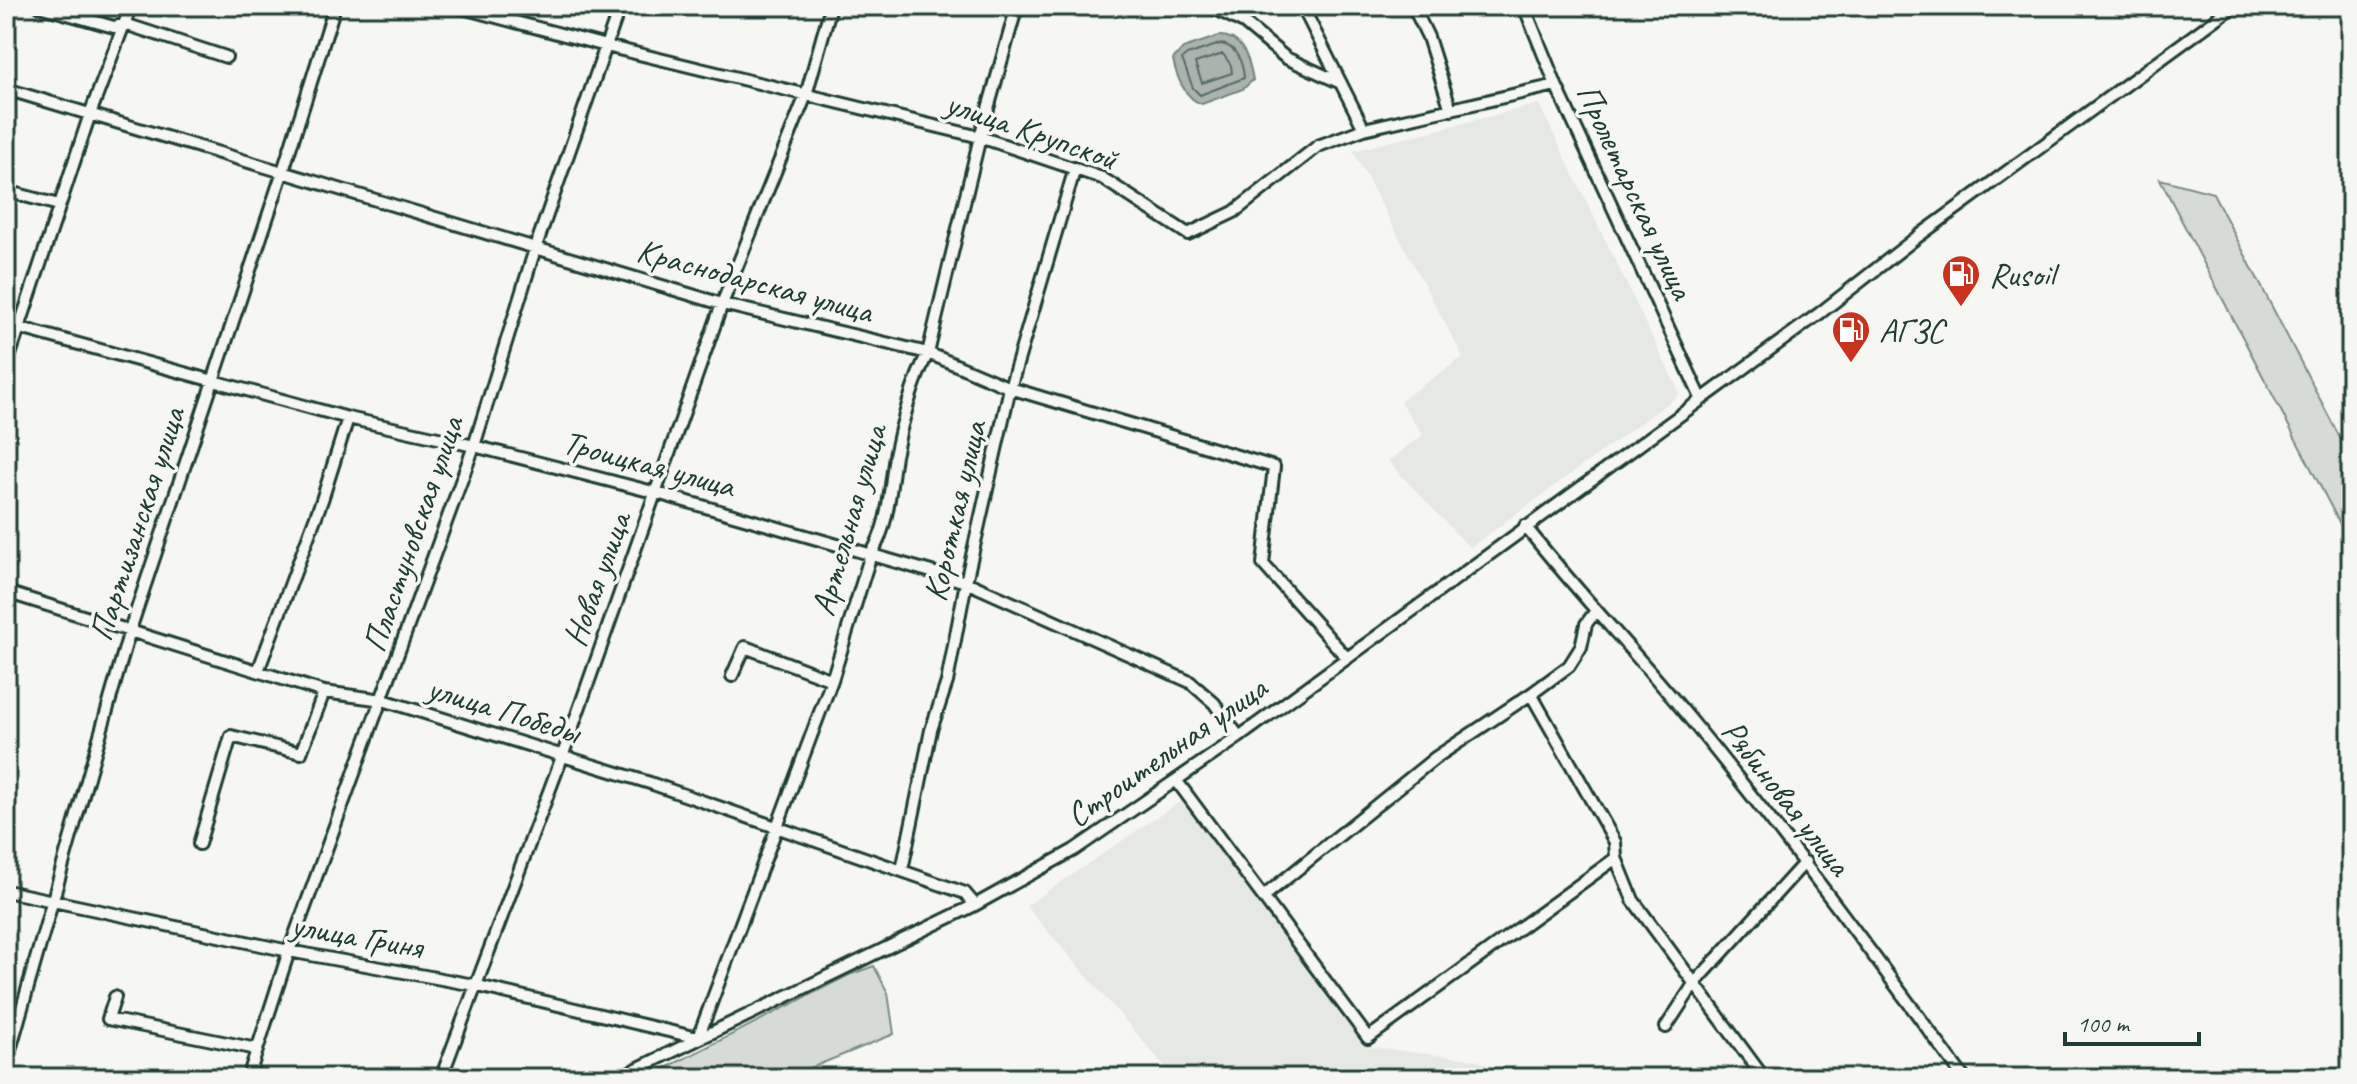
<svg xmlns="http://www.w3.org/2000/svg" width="2357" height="1084" font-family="Caveat,sans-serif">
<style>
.built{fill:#e6e8e4}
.green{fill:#d6dbd6;stroke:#7a8c85;stroke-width:2}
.water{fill:#aab3ae;stroke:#72847d;stroke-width:2}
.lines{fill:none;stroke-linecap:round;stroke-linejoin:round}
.shore{stroke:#576c65;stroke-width:2}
.minor-casing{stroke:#1f3d34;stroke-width:16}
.minor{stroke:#f6f6f2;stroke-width:10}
.labels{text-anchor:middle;stroke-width:7;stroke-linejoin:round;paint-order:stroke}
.street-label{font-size:34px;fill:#1f3d34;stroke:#f6f6f2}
.poi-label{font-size:34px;fill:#1f3d34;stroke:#f6f6f2;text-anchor:start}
</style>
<rect width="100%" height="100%" fill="#f6f6f2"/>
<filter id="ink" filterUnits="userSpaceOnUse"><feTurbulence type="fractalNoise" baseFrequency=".0125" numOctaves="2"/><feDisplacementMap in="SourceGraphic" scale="16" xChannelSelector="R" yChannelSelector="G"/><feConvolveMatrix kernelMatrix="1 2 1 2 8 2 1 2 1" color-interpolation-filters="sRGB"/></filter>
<g filter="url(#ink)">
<path class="built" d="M1539 104 1680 394 1470 548 1388 461 1423 435 1400 401 1463 357 1353 151Z
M1185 798 1369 1047 1477 1060 1511 1078H1175L1026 906Z"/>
<path class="green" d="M2160 179 2213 193 2351 459V545Z
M874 966 888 993 894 1034 786 1078H646L849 975Z"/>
<path class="water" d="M1219 36C1243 35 1250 61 1253 80L1243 89 1202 104C1185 99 1176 76 1173 59L1183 48Z"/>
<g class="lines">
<path class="shore" d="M1220 44C1237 45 1243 64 1244 78L1200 95 1193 88 1182 59 1187 55Z
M1223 54 1231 65 1232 73 1202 83 1195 63Z"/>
<g class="minor-casing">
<path id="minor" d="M39 6 114 27 125 24 226 57
M455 6 606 46 980 137 1102 178 1188 234 1234 212 1318 146 1364 129 1556 85
M1210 6 1244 23 1286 58 1341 83
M1302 6 1364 129
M1413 6 1428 37 1451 110
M1524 6 1556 85 1701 398
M6 89 722 304 928 353 1010 388 1274 467 1263 564 1347 658
M6 191 59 205
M6 324 348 418 474 446 657 493 966 582 1190 682 1214 703 1239 737
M6 367 90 114 131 6
M1525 526C1578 593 1637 654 1691 720 1786 836 1875 957 1964 1078
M6 592 324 692 383 700 650 783 965 893 975 905
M258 671 322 500 348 418
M732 676 745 647 832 680
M1531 694 1615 842 1616 858 1633 900 1764 1078
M1176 780 1368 1038 1616 858
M199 844 231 736 301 753 324 692
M902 870 931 730 947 682 966 582 1010 388 1075 168
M6 891 289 951 474 985 698 1038 832 680 871 554C889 526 890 487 895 456 901 425 913 381 928 353L980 137 1017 6
M1263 897 1435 758 1531 694 1569 666 1581 647 1586 624 1595 612
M115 997 108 1019 257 1049
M1666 1027 1694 984 1805 862
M6 1064 130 630 283 171 335 6
M248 1078 289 951 474 446 535 249 620 6
M441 1078 562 757 722 304 806 95 831 6
M618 1078 975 905 1074 850 1239 737 1820 313 1916 238 2234 6"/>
</g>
<use href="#minor" class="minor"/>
</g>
</g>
<defs>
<g id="fuel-pin" transform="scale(2)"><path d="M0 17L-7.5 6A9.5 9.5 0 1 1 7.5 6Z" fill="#c8321e" stroke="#f6f6f2"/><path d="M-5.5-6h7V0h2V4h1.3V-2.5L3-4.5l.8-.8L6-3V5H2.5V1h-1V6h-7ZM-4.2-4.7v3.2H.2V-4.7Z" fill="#fff"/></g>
</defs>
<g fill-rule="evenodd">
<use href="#fuel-pin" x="1961" y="274"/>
<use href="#fuel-pin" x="1851" y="330"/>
</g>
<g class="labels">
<g class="street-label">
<text transform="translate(1032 130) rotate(19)" y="12">улица Крупской</text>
<text transform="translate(1636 191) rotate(65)" y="12">Пролетарская улица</text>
<text transform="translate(755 280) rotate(15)" y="12">Краснодарская улица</text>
<text transform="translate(649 463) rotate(15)" y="12">Троицкая улица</text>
<text transform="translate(954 511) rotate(-77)" y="12">Короткая улица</text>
<text transform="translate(848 520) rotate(-74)" y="12">Артельная улица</text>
<text transform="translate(136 524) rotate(-72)" y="12">Партизанская улица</text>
<text transform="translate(412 534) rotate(-71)" y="12">Пластуновская улица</text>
<text transform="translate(596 579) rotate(-70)" y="12">Новая улица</text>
<text transform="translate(504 709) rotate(17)" y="12">улица Победы</text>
<text transform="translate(1166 751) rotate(-35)" y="12">Строительная улица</text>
<text transform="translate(1787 797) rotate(52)" y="12">Рябиновая улица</text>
<text transform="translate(357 935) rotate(10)" y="12">улица Гриня</text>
</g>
<g class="poi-label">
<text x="1989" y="286">Rusoil</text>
<text x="1879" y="342">АГЗС</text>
</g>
</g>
<rect width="2357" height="1084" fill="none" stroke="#f6f6f2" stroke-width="32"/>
<rect x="16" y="16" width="2325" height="1052" fill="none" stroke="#1f3d34" stroke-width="3" filter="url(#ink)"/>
<path d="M2065 1032v12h134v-12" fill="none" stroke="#1f3d34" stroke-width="4"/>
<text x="2077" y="1032" font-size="24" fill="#1f3d34" stroke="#f6f6f2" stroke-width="6" paint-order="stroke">100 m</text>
</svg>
